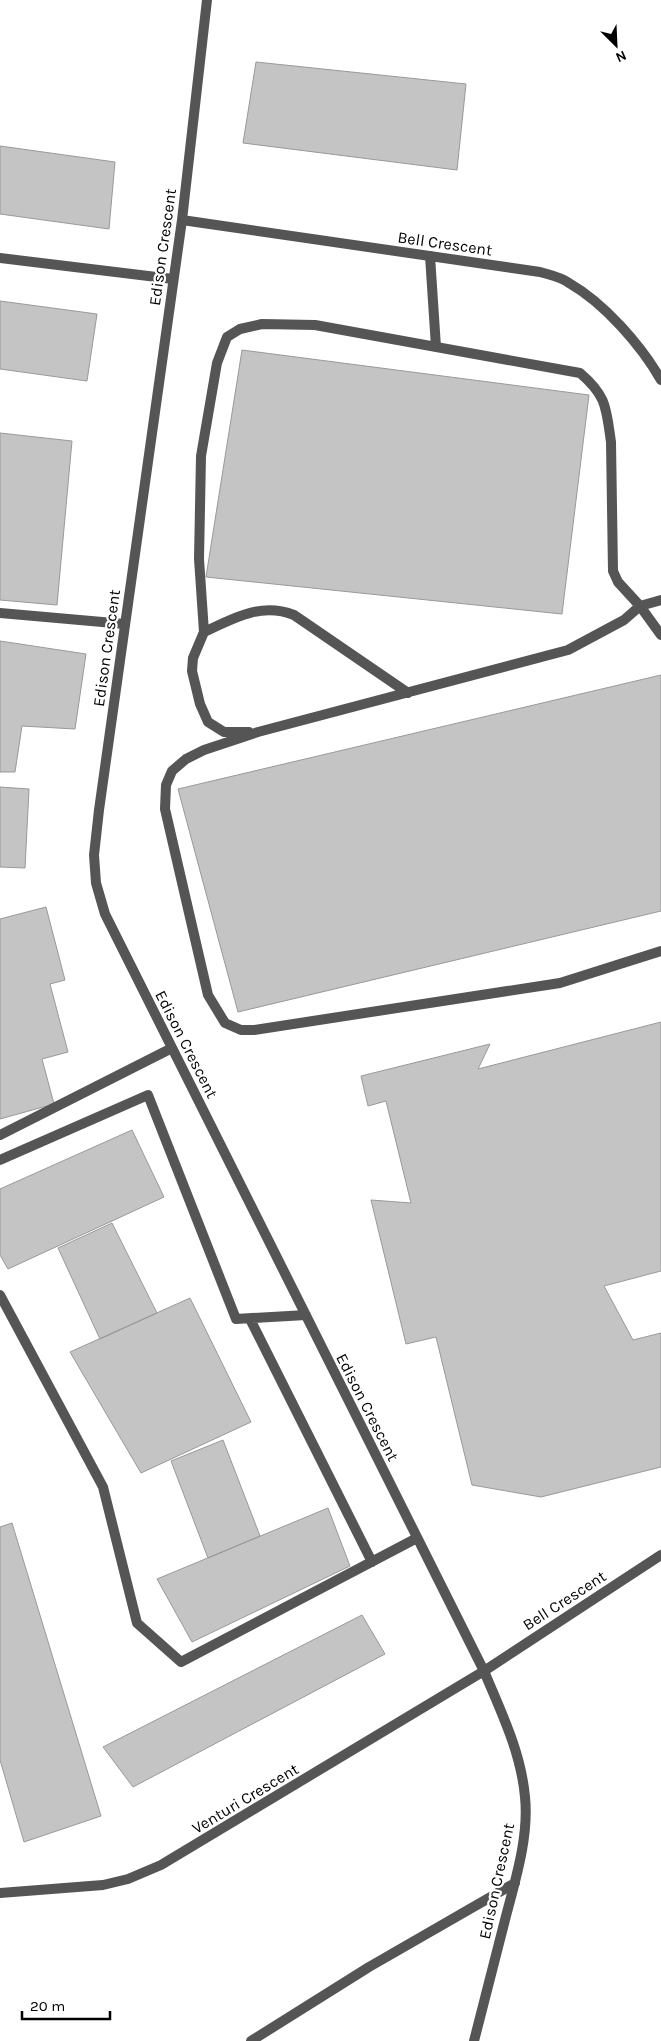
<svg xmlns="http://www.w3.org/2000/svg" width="661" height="2041" font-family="Karla,sans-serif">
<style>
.building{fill:#c4c4c4;stroke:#999}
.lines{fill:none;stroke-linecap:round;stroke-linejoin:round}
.service{stroke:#555;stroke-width:10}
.minor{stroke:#555;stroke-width:10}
.labels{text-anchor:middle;stroke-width:4.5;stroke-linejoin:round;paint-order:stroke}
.street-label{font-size:16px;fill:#000;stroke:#fff}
</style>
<rect width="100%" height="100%" fill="#fff"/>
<path class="building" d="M256 62 466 84 457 170 243 143Z
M0 146 115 162 109 229 0 214Z
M0 301 97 314 87 381 0 369Z
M242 350 589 395 562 614 206 577Z
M0 433 72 441 57 605 0 600Z
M0 641 86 654 75 729 22 726 15 772H0Z
M661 675V911L238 1012 178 789Z
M0 787 29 789 25 868 0 867Z
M46 907 65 980 50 984 68 1052 42 1059 54 1104 0 1119V919Z
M661 1022V1271L604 1286 633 1340 661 1333V1467L541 1497 472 1485 436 1337 406 1344 371 1200 411 1203 386 1101 368 1106 361 1076 490 1044 478 1069Z
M132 1130 164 1197 8 1269 0 1255V1189Z
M112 1223 157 1313 100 1339 58 1248Z
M190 1298 251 1422 141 1473 70 1352Z
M223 1440 260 1536 208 1558 171 1461Z
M328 1508 350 1566 192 1642 157 1579Z
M12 1523 101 1816 24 1842 0 1760V1527Z
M362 1615 385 1654 133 1787 103 1747Z"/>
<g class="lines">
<path class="service" d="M430 256 436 347
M0 258 173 279
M661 600 640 606 624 620 568 650 258 732 204 750 186 759 172 771 166 785 165 809 208 995 225 1023 241 1030H254L560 983 661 951
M0 613 125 624
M204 632C234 618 261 602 294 615L408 693
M249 732H224L208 722 200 704 192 671 193 658 204 632 199 559 201 456 217 363 227 337 240 329 262 324 315 325 580 373C607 396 606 408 611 442L613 571 618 582 640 606 661 635
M251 2041 369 1967 515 1883"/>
<path class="minor" d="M207 0 182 220 99 810 94 855 96 883 105 914 484 1671C501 1712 521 1752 525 1797 529 1836 516 1878 506 1916 495 1958 485 1999 474 2041
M182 220 540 272C550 275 561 277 569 283 604 303 641 345 661 380
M0 1135 172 1048
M0 1160 148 1095 236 1319 306 1315
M0 1295 103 1487 137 1623 181 1662 417 1538
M250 1319 372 1562
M0 1893 103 1885 128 1879 161 1865 484 1671 661 1555"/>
</g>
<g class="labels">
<g class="street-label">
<text transform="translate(445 243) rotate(8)" y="6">Bell Crescent</text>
<text transform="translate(162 247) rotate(-82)" y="6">Edison Crescent</text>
<text transform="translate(106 648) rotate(-82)" y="6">Edison Crescent</text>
<text transform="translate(187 1044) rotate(63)" y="6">Edison Crescent</text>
<text transform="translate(368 1407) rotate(63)" y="6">Edison Crescent</text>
<text transform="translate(564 1600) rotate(-33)" y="6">Bell Crescent</text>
<text transform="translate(245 1798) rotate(-31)" y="6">Venturi Crescent</text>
<text transform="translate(496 1881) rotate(-78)" y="6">Edison Crescent</text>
</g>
</g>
<g transform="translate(616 45) rotate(156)" stroke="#ffffff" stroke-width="4" paint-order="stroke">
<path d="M0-4L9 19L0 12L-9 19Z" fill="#000000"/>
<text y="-8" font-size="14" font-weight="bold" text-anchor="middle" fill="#000000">N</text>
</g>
<path d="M22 2011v8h88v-8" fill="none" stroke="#000000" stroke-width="2.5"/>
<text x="30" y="2011" font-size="15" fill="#000000" stroke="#ffffff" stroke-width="4" paint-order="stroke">20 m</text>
</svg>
